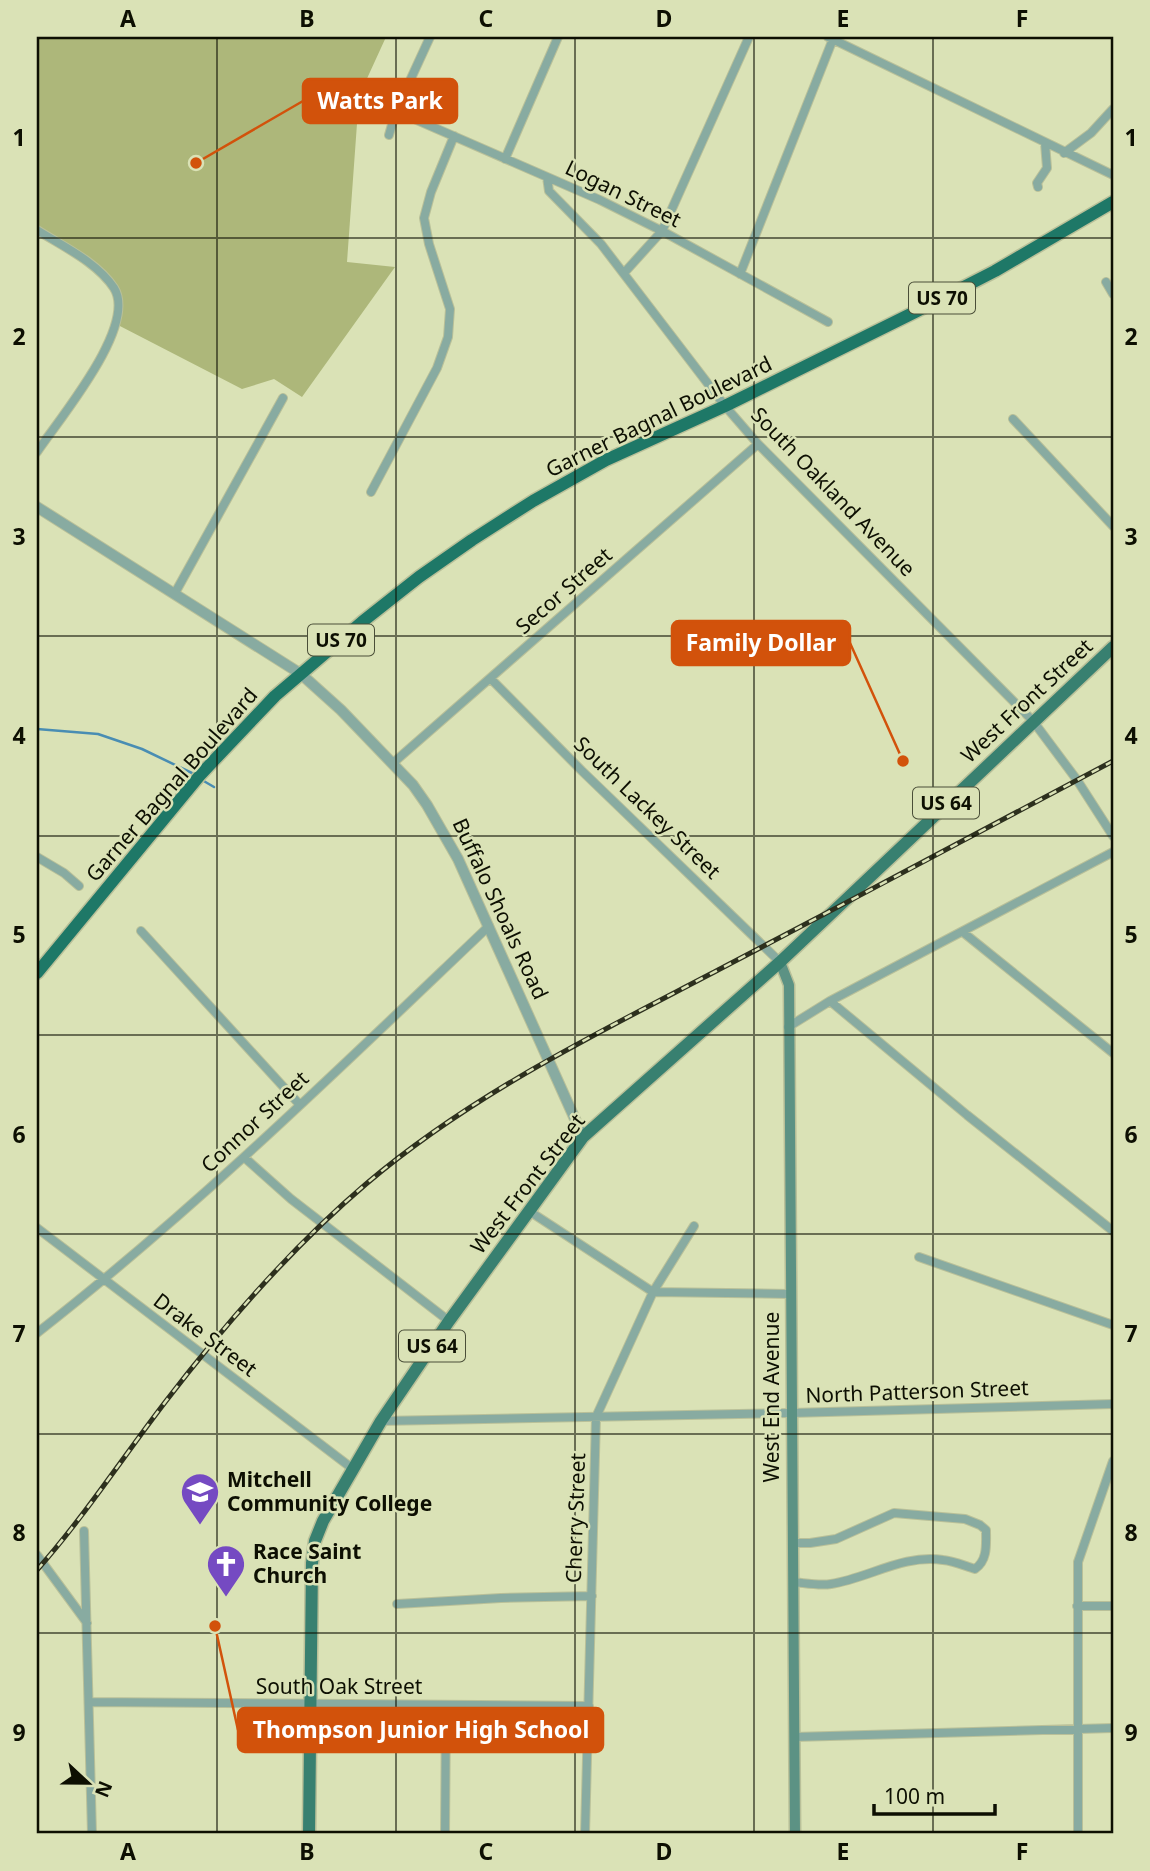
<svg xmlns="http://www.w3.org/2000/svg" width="1150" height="1871" font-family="'Noto Sans',sans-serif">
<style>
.green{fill:#adb77a}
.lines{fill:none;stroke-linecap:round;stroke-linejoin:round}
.stream{stroke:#498db3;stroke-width:2.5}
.minor-casing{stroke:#b9c099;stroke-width:10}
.tertiary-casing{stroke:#b9c099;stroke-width:12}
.secondary-casing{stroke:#b9c099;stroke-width:13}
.primary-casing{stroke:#b9c099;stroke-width:15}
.trunk-casing{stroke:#b9c099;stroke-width:15}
.minor{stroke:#88aba1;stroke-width:8}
.tertiary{stroke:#88aba1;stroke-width:10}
.secondary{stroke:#5c9284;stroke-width:10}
.primary{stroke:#388070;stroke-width:12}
.trunk{stroke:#1e7867;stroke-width:12}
.rail-casing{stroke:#2d301e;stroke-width:5}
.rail{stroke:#dae2b6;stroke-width:2.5;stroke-dasharray:8;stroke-linecap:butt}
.grid{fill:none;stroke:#0d0f02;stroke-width:2;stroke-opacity:0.55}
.labels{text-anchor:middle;stroke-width:5;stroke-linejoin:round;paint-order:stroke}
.shield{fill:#dae2b6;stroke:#4a4e38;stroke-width:2}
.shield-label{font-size:19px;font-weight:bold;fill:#0d0f02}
.street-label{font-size:21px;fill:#0d0f02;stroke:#dae2b6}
.poi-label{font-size:21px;font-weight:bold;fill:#0d0f02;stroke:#dae2b6;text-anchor:start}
.leader{fill:none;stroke:#d2520b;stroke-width:2.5}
.callout-dot{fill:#d2520b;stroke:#dae2b6;stroke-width:2.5}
.callout{fill:#d2520b;stroke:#d2520b;stroke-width:2.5}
.callout-label{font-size:23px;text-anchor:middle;font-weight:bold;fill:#fff}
.neatline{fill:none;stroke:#0d0f02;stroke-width:2.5}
.grid-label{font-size:23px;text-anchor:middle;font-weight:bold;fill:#0d0f02}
</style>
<rect width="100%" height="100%" fill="#dae2b6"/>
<path class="green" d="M37 37H386L359 96 347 262 395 267 302 397 274 379 242 389 116 324 119 297 104 277 37 230Z"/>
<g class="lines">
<path class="stream" d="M37 729 98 734 142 749 194 774
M202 780 214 787"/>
<g class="minor-casing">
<path id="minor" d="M828 37 1113 175
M396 111 600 200 662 231 828 322
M389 135 396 111 430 37
M1064 153 1091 133 1113 109
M505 159 558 37
M547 177 549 191 601 244 725 406 758 444 1033 721 1077 780 1113 836
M1038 187 1037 183 1047 168 1045 143
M37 230C62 246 97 262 114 288 138 326 59 419 37 452
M624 273 662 231 749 37
M740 274 833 39
M1106 282 1113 294
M1013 419 1113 526
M371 492 437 368 448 337 450 309 429 244 424 218 431 192 454 136
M175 593 283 398
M491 679 582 771 780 962
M393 763 758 444
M37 857 64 873 79 886
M141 931 300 1105
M964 933 1113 1053
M830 1001 967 1115 1113 1231
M788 1027 830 1001 1113 852
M245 1158 291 1199 449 1321
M529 1211 653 1292 790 1294
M37 1228 353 1469
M919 1257 1113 1325
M37 1333C197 1208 342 1066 489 926
M381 1421 791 1413 1113 1404
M84 1531 92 1834
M792 1543H810L836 1539 894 1513 965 1519 980 1525 986 1530C986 1544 988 1560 975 1569 965 1566 954 1561 943 1560 903 1554 869 1578 831 1584 819 1586 805 1583 793 1582
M37 1555 87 1623
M397 1604 501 1598 592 1596
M1077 1606H1113
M89 1702 589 1706
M794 1737 1113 1728
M445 1834 446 1705
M585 1834 596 1417 653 1292 694 1226
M1078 1834V1562L1113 1461"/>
</g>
<g class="tertiary-casing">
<path id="tertiary" d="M37 507 301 674 341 710 413 785 427 805 458 859 583 1137"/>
</g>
<g class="secondary-casing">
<path id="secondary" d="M780 962 789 985 795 1834"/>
</g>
<g class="primary-casing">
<path id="primary" d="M309 1834 312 1563 315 1541 323 1521 381 1421 449 1321 583 1137 780 962 1113 647"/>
</g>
<g class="trunk-casing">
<path id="trunk" d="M37 973 201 774 275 696 362 622 419 577 472 540 533 501 606 460 725 406 915 312 995 271 1113 202"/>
</g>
<use href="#minor" class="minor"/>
<use href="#tertiary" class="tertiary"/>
<use href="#secondary" class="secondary"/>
<use href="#primary" class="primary"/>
<use href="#trunk" class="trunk"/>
<g class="rail-casing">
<path id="rail" d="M37 1570C84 1517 123 1457 166 1401 226 1323 292 1247 366 1184 472 1094 596 1034 718 970 850 901 981 831 1113 761"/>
</g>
<use href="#rail" class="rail"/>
</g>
<path class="grid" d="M217 37V1834M396 37V1834M575 37V1834M754 37V1834M933 37V1834M37 238H1113M37 437H1113M37 636H1113M37 836H1113M37 1035H1113M37 1234H1113M37 1434H1113M37 1633H1113"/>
<defs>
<g id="university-pin" transform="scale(2.0125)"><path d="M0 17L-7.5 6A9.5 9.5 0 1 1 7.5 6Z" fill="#754ac2" stroke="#dae2b6"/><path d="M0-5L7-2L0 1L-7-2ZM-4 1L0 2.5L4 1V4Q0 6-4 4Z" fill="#fff"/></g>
<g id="church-pin" transform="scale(2.0125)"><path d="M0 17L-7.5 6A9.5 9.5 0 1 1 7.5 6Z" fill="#754ac2" stroke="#dae2b6"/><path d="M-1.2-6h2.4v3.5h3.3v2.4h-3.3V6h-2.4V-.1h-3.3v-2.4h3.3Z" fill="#fff"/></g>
</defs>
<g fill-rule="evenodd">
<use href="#university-pin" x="200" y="1492"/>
<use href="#church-pin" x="226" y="1564"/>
</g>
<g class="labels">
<g class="shield">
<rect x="909" y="282.5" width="66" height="31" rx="5"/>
<rect x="308" y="624.5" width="66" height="31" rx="5"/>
<rect x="913" y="787.5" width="66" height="31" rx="5"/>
<rect x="399" y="1330.5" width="66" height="31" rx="5"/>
</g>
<g class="shield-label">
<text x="942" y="305">US 70</text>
<text x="341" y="647">US 70</text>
<text x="946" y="810">US 64</text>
<text x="432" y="1353">US 64</text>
</g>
<g class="street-label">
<text transform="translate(623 194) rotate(26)" y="7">Logan Street</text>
<text transform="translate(659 417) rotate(-26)" y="7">Garner Bagnal Boulevard</text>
<text transform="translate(833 492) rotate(46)" y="7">South Oakland Avenue</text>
<text transform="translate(564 591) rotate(-41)" y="7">Secor Street</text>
<text transform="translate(1027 701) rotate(-43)" y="7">West Front Street</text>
<text transform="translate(172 785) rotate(-49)" y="7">Garner Bagnal Boulevard</text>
<text transform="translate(647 808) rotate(44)" y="7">South Lackey Street</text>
<text transform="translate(500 909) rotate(65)" y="7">Buffalo Shoals Road</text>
<text transform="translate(255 1122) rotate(-43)" y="7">Connor Street</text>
<text transform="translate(528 1184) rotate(-52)" y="7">West Front Street</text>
<text transform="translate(205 1335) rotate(37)" y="7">Drake Street</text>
<text transform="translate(917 1392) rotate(-2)" y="7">North Patterson Street</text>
<text transform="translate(772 1397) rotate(-90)" y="7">West End Avenue</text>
<text transform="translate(576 1518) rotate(-88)" y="7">Cherry Street</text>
<text x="339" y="1694">South Oak Street</text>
</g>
<g class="poi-label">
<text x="227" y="1487">Mitchell<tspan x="227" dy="24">Community College</tspan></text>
<text x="253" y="1559">Race Saint<tspan x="253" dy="24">Church</tspan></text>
</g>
</g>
<path class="leader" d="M196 163L303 101M903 761L850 643M215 1626L238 1730"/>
<g class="callout-dot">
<circle cx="196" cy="163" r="7"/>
<circle cx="903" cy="761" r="7"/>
<circle cx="215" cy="1626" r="7"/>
</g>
<g class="callout">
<rect x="303" y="79" width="154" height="44" rx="7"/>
<rect x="672" y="621" width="178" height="44" rx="7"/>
<rect x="238" y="1708" width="365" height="44" rx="7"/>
</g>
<g class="callout-label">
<text x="380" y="109">Watts Park</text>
<text x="761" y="651">Family Dollar</text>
<text x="421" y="1738">Thompson Junior High School</text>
</g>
<rect width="1150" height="1871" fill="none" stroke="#dae2b6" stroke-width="77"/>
<g transform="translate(88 1783) rotate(112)" stroke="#dae2b6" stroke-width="5" paint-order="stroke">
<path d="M0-5L12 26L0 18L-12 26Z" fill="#0d0f02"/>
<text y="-10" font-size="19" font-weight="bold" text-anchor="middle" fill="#0d0f02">N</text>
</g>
<path d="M874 1804v10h121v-10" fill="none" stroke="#0d0f02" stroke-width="3.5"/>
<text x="884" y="1804" font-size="21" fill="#0d0f02" stroke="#dae2b6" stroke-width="5" paint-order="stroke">100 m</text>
<rect x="38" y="38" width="1074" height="1794" class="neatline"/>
<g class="grid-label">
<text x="128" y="27">A</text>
<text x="307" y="27">B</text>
<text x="486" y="27">C</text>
<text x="664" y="27">D</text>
<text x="843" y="27">E</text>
<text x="1022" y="27">F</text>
<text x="19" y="146">1</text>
<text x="1131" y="146">1</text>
<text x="19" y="345">2</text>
<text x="1131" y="345">2</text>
<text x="19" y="545">3</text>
<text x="1131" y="545">3</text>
<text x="19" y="744">4</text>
<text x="1131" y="744">4</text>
<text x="19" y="943">5</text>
<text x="1131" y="943">5</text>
<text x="19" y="1143">6</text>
<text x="1131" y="1143">6</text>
<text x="19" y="1342">7</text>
<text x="1131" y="1342">7</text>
<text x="19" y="1541">8</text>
<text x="1131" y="1541">8</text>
<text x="19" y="1741">9</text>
<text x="1131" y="1741">9</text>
<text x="128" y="1860">A</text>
<text x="307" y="1860">B</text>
<text x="486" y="1860">C</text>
<text x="664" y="1860">D</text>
<text x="843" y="1860">E</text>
<text x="1022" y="1860">F</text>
</g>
</svg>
